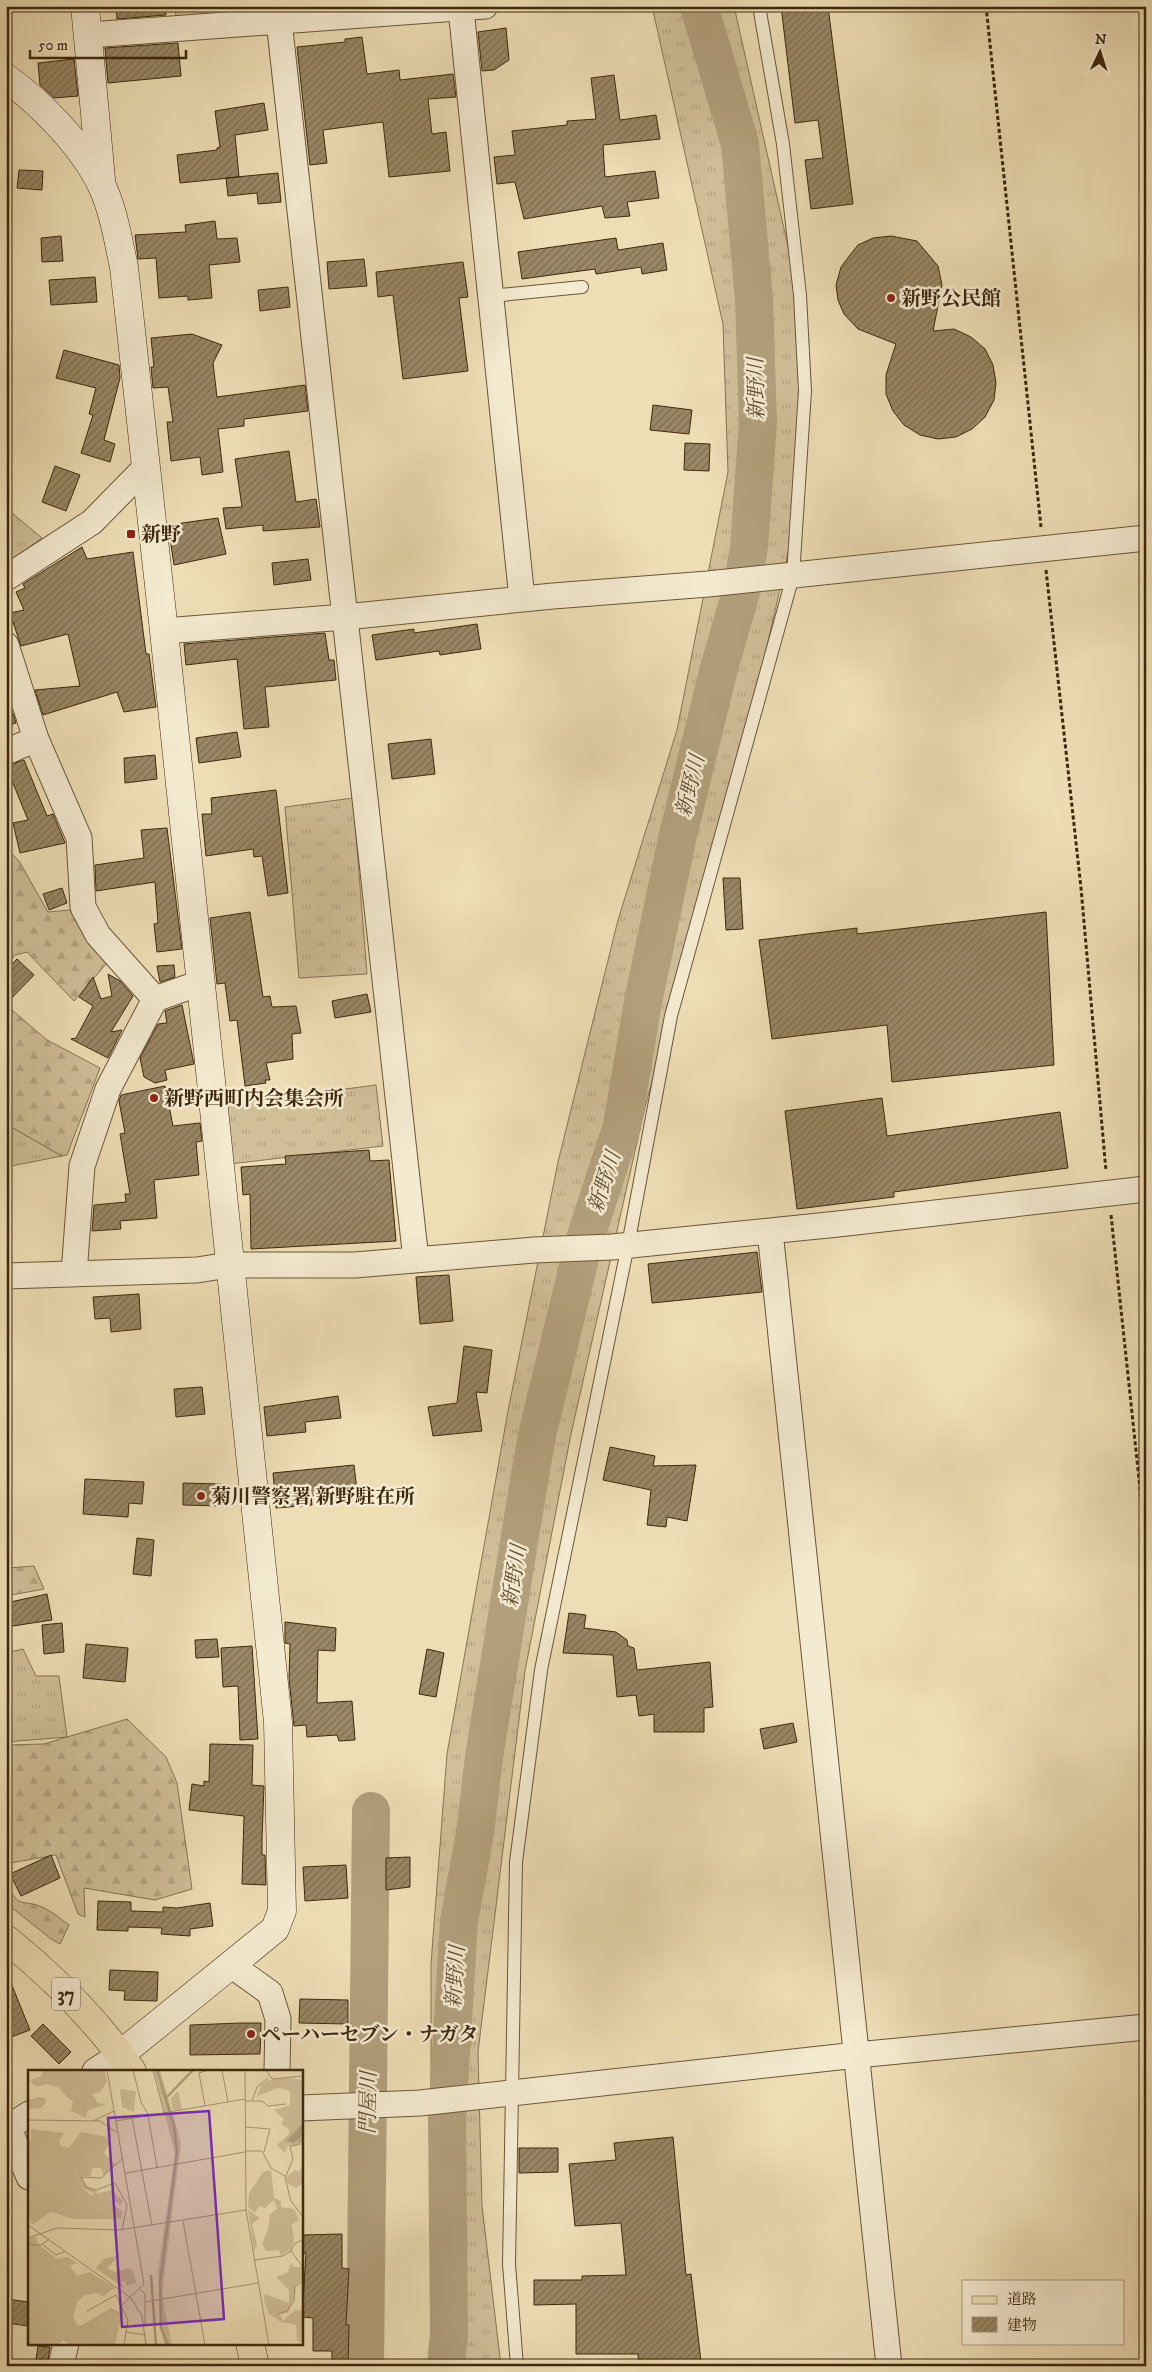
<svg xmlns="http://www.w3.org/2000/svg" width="1152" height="2372" font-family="'IM FELL DW Pica','Noto Serif JP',serif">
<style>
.grass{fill:url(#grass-tufts);stroke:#867454}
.forest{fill:url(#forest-firs);stroke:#867454}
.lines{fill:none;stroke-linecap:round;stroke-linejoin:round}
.river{stroke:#b2a07d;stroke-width:38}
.building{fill:url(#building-hatch);stroke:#3d280e}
.lane-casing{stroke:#695638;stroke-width:14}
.street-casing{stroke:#695638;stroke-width:27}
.secondary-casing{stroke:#3d280e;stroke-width:29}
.primary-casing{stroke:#3d280e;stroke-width:29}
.path{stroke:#3d280e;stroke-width:3;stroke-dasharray:4 2.5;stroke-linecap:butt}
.lane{stroke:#f4ead0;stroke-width:12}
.street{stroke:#f4ead0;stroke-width:25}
.secondary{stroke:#f4ead0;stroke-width:28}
.primary{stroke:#eedeb6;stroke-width:28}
.poi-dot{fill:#8f2418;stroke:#f4ead0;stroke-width:2}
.labels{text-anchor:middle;stroke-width:5;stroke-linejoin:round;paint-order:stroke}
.shield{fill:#f4ead0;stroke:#746248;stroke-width:1}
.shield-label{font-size:19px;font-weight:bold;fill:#3d280e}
.poi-label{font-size:20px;font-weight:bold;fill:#3d280e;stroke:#f4ead0;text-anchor:start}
.water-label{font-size:21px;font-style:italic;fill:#604c2f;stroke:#f4ead0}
.inset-river{fill:none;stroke:#b2a07d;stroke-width:2.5}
.inset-road{fill:none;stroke:#a79573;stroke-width:1}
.view{fill:#7b2cbf;fill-opacity:0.15;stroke:#7b2cbf;stroke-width:2.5}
.inset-edge{fill:none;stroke:#3d280e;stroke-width:2.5}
</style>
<defs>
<pattern id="grass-tufts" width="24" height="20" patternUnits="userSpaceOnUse" patternTransform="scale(1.25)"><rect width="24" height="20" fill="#d0bf99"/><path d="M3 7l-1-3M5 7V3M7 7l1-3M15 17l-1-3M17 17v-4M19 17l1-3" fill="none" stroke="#b4a483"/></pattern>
<pattern id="forest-firs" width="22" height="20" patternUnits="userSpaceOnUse" patternTransform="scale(1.25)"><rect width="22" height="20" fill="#d0bf99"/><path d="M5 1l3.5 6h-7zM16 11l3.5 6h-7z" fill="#b4a483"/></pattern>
<pattern id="building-hatch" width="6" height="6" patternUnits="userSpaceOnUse" patternTransform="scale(1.25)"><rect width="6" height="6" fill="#998765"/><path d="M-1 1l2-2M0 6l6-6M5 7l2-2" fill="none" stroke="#7e6e52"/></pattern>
</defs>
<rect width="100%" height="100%" fill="#eedeb6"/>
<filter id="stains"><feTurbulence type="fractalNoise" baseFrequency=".004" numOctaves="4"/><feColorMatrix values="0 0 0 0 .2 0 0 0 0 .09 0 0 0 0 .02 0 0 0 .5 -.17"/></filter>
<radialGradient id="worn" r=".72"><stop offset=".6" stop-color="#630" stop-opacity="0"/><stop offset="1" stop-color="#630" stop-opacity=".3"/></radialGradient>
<path class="grass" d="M175 6H291L176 19Z
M652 6H734L809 340 796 519 735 786 645 1107 571 1434 525 1671 478 2052 482 2206 501 2366H431V1964L447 1754 508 1411 558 1162 618 920 677 730 728 472 723 324Z
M6 508 42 538 6 564Z
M353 798 367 974 299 978 285 807Z
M376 1085 383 1146 230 1164 224 1105Z
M6 1124 62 1156 6 1167Z
M23 1649 36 1676H59L67 1737 6 1742V1653Z"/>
<path class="forest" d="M6 848 19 861 48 912 70 910 113 956 74 1001 27 952 15 955 6 966Z
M6 1005 47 1040 100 1068 67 1155 62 1156 6 1124Z
M34 1566 44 1589 6 1596V1568Z
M127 1719 166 1757 177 1783 192 1889 155 1900 84 1888 85 1917 78 1914 56 1855 10 1863 6 1870V1745L44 1744Z
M6 1877C17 1914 22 1896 46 1909 54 1913 62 1920 69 1925L60 1944 51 1939 6 1903Z"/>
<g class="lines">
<path class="river" d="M365 2366 371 1811
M446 2366 449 2333 447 2119 459 1921 475 1833 484 1757 529 1481 538 1431 584 1242 622 1126 643 1002 678 835 719 668 742 589 749 547 758 422 754 299 740 144 699 6"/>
</g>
<path class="building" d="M116 6H165L166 15 117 19Z
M781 6H828L853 204 811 209 805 160 823 158 818 120 795 123Z
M506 28 509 60 494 70 482 71 478 32Z
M362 37 367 74 399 70 400 80 453 74 456 97 428 99 432 134 446 132 450 171 389 177 383 122 323 130 327 163 310 165 297 47 345 42V39Z
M178 43 181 76 108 83 105 48Z
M74 59 78 96 54 98 40 85 38 63Z
M614 75 620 120 656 115 660 139 603 145 605 177 655 171 659 198 627 202 630 216 605 218 602 206 524 219 515 182 497 184 494 157 515 155 512 131 567 125V121L596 119 591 78Z
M264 103 268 130 235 135 239 177 180 183 177 155 217 150V148L220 147 215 111Z
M19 170 43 171 42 190 17 188Z
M278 173 281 202 258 204 257 193 228 196 226 178Z
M215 221 217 239 237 238 240 262 209 265 212 298 188 300V296L159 298 156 258 138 259 135 235 186 232 185 225Z
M61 236 63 261 42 262 41 238Z
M891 236 917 241 938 266 942 285 933 331 954 329 971 337 985 349 993 365 996 383 994 400 985 417 972 429 956 437 938 439 920 435 904 425 893 411 886 394V375L896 344 858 329 844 314 838 300 836 285 841 267 850 255 858 245 873 238Z
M616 238 618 250 663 243 667 270 642 274 641 267 596 274 595 269 522 279 518 252Z
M364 259 367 286 329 289 327 262Z
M463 262 468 297 459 298 468 371 403 379 393 295 378 297 376 272Z
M95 277 97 302 51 305 49 280Z
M288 287 290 307 260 311 258 290Z
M192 334 222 345 213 363 217 397 305 385 308 411 244 419V426L218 429 223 472 202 475 200 457 171 461 167 422H173L168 387 153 388 151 367H154L151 338Z
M64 350 119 365 120 378 104 440 115 444 110 462 81 453 93 415 89 414 96 388 56 378Z
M653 405 692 410 689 434 650 430Z
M685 443 710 444 709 471 684 470Z
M289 451 296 502 316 499 320 527 263 531V525L226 529 223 508 242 507 235 459Z
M55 466 80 475 66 511 42 502Z
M218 518 226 554 174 565 168 525Z
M82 547 87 559 133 552 146 654H149L156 707 124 712 117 692 43 715 35 690 80 686 68 634 21 646 10 613 24 610 16 592 25 588 23 584Z
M308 559 311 580 274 585 272 563Z
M477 624 481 649 440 655 439 651 376 660 372 635 414 629V633Z
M325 633 329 660H334L336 680 265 687 269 727 244 729 237 659 186 665 184 644Z
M6 693 16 723 9 725 6 715Z
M237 732 241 757 199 763 196 738Z
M431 739 435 774 392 779 388 744Z
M155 755 157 779 125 783 124 758Z
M24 760 47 816 53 814 65 843 20 853 13 823 28 820 6 766Z
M276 790 288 893 268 896 262 856 254 857 253 849 206 856 202 814H212L211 798Z
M167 828 182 949 157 952 154 924 158 923 155 882 96 891 95 865 144 858 141 830Z
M723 878H740L743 929 726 930Z
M62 888 67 903 49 910 43 894Z
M250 912 263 997 270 996 272 1007 296 1006 301 1033 292 1034 293 1059 266 1063 270 1080H265L266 1083 245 1086 237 1020 230 1021 225 983 217 984 210 918Z
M1046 912 1054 1065 892 1082 887 1025 772 1039 759 940 857 928V934Z
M17 959 34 975 6 1004V970Z
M174 965 175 977 160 982 157 966Z
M108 974 120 981 133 996 111 1032 122 1030 108 1058 71 1039 76 1038 93 1006 79 997 93 977 101 999 112 996Z
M367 994 371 1012 335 1018 332 1001Z
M182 1005 194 1064 165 1070 167 1080 155 1083 144 1077 140 1058 158 1024 167 1023 165 1011Z
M165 1086 173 1126 200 1123 202 1141 196 1142 199 1175 154 1180 157 1218 120 1221 121 1229 92 1231 94 1205 126 1202 125 1194H130L120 1134 125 1133 119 1101 121 1095Z
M882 1098 887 1136 1060 1112 1068 1168 894 1192V1197L797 1209 785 1111Z
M369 1150 370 1161 389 1160 396 1241 251 1249 250 1194 243 1195 241 1167 286 1164 285 1156Z
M757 1252 762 1292 652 1303 648 1264Z
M449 1275 453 1321 420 1324 416 1277Z
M139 1294 141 1329 111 1332 110 1318 95 1319 93 1297Z
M464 1346 492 1350 487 1393 476 1392 482 1431 433 1436 428 1407 457 1403Z
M202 1387 205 1414 176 1417 174 1389Z
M338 1396 341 1418 305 1422 306 1432 267 1436 264 1407Z
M610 1447 655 1456 653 1466 696 1465 687 1521 667 1517 666 1527 647 1525 651 1490 603 1480Z
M354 1465 357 1491 311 1496 312 1505 276 1508 273 1473Z
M85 1479 144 1482 142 1504 129 1503 128 1517 83 1514Z
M183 1483 221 1484 220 1506 183 1505Z
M137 1538 154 1540 151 1576 133 1574Z
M47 1594 52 1620 6 1627V1603Z
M569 1613 586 1615 584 1628 616 1632 627 1640 628 1646 634 1648 637 1670 710 1662 713 1707 704 1708V1732H654V1714L639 1716 636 1695 617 1697 613 1655 563 1653Z
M285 1622 336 1628 335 1651 318 1650 317 1703 352 1701 355 1740 339 1741 337 1735 307 1737 306 1725 294 1726 289 1678 290 1644 285 1643Z
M62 1623 64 1652 44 1654 42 1625Z
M217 1639 219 1657 196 1658 195 1640Z
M86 1644 128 1648 125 1682 83 1678Z
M252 1646 258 1739 240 1740 238 1686 223 1687 221 1648Z
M427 1649 444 1653 436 1697 419 1694Z
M793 1723 797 1742 764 1749 760 1729Z
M210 1744 253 1745 252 1785 264 1786 262 1838V1855H265L266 1885 242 1884 244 1816 189 1810 192 1784 204 1786V1781L209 1782Z
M51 1855 60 1878 21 1896 10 1874Z
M410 1857V1887L386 1890V1858Z
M346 1865 348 1898 305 1901 303 1867Z
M98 1901 131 1902V1911L163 1912V1907L177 1908 210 1903 213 1926 190 1929V1936L161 1934 162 1928 128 1927V1931L97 1930Z
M110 1970 158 1972 157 2001 124 2000 125 1991 109 1990Z
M7 1973 30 2030 6 2039V1974Z
M300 1999 348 2000V2024L299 2023Z
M241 2023H261L260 2054 190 2055V2025Z
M43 2024 71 2052 59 2064 31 2036Z
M673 2137 686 2275 691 2274 701 2362 672 2366H639L638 2354H576V2304L534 2305V2280H582V2276L626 2275 621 2223 575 2226 569 2164 616 2160 614 2143Z
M519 2148H558V2172L519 2173Z
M342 2234V2268L349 2269 346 2325H349L348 2366H332V2351H313V2318L302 2317 306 2253H301V2235Z
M6 2299 29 2302V2326L6 2323Z
M38 2346 50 2347 47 2366H35Z"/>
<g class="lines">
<g class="lane-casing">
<path id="lane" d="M491 296 582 287
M517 2366 509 2264 516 1862 541 1670 628 1245 671 1016 793 576 805 391 800 295 783 144 759 6"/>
</g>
<g class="street-casing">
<path id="street" d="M461 9 522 599
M279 21 416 1260
M89 35 485 6
M6 578 92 522 146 467
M164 631 345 617 553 596 708 584 1146 538
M6 645 36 739
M6 752 36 739 79 838 83 907 98 935 155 999 108 1089 82 1166 74 1274
M155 999 200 983
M770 1231 889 2366
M6 1276 197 1270 229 1265H355L534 1250 612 1247 838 1224 1146 1189
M231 1965 270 1993 278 2019 277 2071
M95 2071 121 2054
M301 2108 420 2103 857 2055 1146 2027
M6 2121 29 2177
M9 2127 29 2114
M61 2366 66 2343"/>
</g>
<g class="secondary-casing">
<path id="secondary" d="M85 6 101 179
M6 78C41 103 84 147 102 186 114 212 118 240 124 267L164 631 278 1722 282 1911 275 1929 121 2054"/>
</g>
<g class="primary-casing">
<path id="primary" d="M6 1939C52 1976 98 2022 132 2071
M250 2343 255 2366"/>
</g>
<path class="path" d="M986 6 1041 527
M1046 570 1081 888 1106 1171
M1141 1212 1146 1252
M1111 1215 1146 1545"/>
<use href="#lane" class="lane"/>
<use href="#street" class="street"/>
<use href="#secondary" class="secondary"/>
<use href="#primary" class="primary"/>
</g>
<g class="poi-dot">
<circle cx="891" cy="298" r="5"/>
<rect x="126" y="529" width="10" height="10" rx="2.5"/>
<circle cx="154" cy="1098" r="5"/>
<circle cx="201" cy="1496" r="5"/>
<circle cx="251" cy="2034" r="5"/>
</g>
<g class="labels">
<rect class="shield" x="52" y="1977.5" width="28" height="33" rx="4"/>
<g class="shield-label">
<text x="66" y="2001">37</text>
</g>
<g class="poi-label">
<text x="901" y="305">新野公民館</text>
<text x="141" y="541">新野</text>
<text x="164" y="1105">新野西町内会集会所</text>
<text x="211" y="1503">菊川警察署 新野駐在所</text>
<text x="261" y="2041">ペーハーセブン・ナガタ</text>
</g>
<g class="water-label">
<text transform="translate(756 389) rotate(-91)" y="7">新野川</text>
<text transform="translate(690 786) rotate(-76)" y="7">新野川</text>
<text transform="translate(604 1182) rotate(-72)" y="7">新野川</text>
<text transform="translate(514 1576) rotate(-81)" y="7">新野川</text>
<text transform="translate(455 1977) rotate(-86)" y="7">新野川</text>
<text transform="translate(368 2103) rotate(-89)" y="7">門屋川</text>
</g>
</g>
<g transform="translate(28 2070)">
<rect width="275" height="275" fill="#eedeb6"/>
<path d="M126 0H132L153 73 134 225 144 275H136L133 258 130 200 147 85ZM2 10 35 11 59 41 58 48 43 41 45 30H42L30 17 18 14 8 17ZM150 21 154 39 145 40 143 28ZM76 83 87 95 76 105 73 98H65ZM49 97 55 98 58 103 64 99 63 106H53L58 116 69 121V125L53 117 47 102ZM47 132 65 136 92 149H44L28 143ZM220 140 232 148 224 154 229 175 226 180ZM4 262 25 265 20 275H0V263Z" fill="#d0bf99"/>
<path d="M15 0H77L79 12 72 22 64 24 70 33 78 34 59 41 47 30 46 23 40 20 35 11 3 10 13 6ZM257 8 275 10V75L259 76 257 83 249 75 261 64V59L253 54 256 49 246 40 262 35V21L250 18 229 26 233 15 240 10ZM10 27 17 28 18 32 13 38 0 39V30ZM3 59 36 63 31 71 33 76 41 78 53 62 80 67V76L69 95 58 103 49 97 47 103 53 117 63 125 84 120 95 131 92 136 88 132 85 135 95 141 93 149 64 136 47 132 28 143 22 142 4 155 0 145V71H3ZM275 94V113L269 118 260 114 258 108 267 100 271 102ZM243 100 246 128 253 131V137L266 139 271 150 264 154 266 171 263 179 253 186 251 180 238 181 234 174 240 159 242 144 249 139 246 130 237 138 231 136 227 143 220 137 221 123 235 102ZM8 167 10 174 29 189 40 187 49 193 42 196 49 206 62 202 87 218 75 226 69 223 57 225 49 232 45 247 49 255H54L83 238 94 243 87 275H42L35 270 30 275H20L24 265 0 263V204L3 202H0V169ZM92 185 79 198 87 202 101 198 105 201 108 213 99 216 96 211 92 212 97 219 68 198 76 189ZM264 192 265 197H274L275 209 267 216 266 228 260 243 252 244 255 251 267 240 272 241 275 234V273L269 271 268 255 253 252 241 244 236 230 237 224 261 233V220L248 207 259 203Z" fill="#d0bf99"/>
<path d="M92 19 108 21 106 42 94 37Z" fill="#d0bf99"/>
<path d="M275 53V66L266 73 258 71Z" fill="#b2a07d"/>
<path class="inset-river" d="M129 0 146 56 149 81 132 214 133 258 140 275M138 28 165 0M123 205 128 275"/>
<path class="inset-road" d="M79 0 116 214 94 235M105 0 113 32 121 46M125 0 136 43M194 0 200 32M217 0 218 140 241 275M238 0 244 9 275 6M217 31H234L240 36 258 34M224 31 229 17 240 8M177 36 171 3 180 0M120 46 129 97M104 48 124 156M0 50 72 51 88 62M65 51 86 41M88 51 217 29M217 57 242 59 236 82M275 67 269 75 262 76 265 89 257 108 263 131 275 147M217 81H234L243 98 257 106M98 103 217 82M155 151 177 275M0 155 103 228 114 246 118 275M94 160 99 135 87 113 68 120 58 117 53 107 73 108 95 88M0 168 29 158 91 160 218 140M0 171 4 175H13L21 169M14 174 28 185 38 181M263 181 275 197M226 190 255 186 263 181 267 173 275 170M112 219 117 224V255M117 232 230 213M59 241 88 225 100 250 96 275M250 244 259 241 266 231 267 217 275 211M98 262 118 265"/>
<path class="view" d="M181 41 196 249 94 257 80 48Z"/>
<rect width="275" height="275" class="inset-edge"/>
</g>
<rect width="1152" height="2372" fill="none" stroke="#eedeb6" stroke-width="25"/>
<rect x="8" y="8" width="1137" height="2357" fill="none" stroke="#3d280e" stroke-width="2.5"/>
<rect x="12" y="12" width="1127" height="2347" fill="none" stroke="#3d280e"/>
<rect x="962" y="2280" width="162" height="65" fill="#f4ead0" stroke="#ab9c82"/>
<rect x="972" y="2296" width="25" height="8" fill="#eedeb6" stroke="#ab9c82"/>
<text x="1007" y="2304" font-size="15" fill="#3d280e">道路</text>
<rect x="972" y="2317" width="25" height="15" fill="url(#building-hatch)" stroke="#ab9c82"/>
<text x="1007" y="2330" font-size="15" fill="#3d280e">建物</text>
<g transform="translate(1100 52) rotate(4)" stroke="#f4ead0" stroke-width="4" paint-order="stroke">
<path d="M0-4L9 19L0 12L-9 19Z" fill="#3d280e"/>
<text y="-8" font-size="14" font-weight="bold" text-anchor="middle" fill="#3d280e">N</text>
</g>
<path d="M30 50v8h156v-8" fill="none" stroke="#3d280e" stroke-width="2.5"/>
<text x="38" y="50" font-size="15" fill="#3d280e" stroke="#f4ead0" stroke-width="4" paint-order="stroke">50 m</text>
<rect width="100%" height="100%" filter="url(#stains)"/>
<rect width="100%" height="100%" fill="url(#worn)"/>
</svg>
